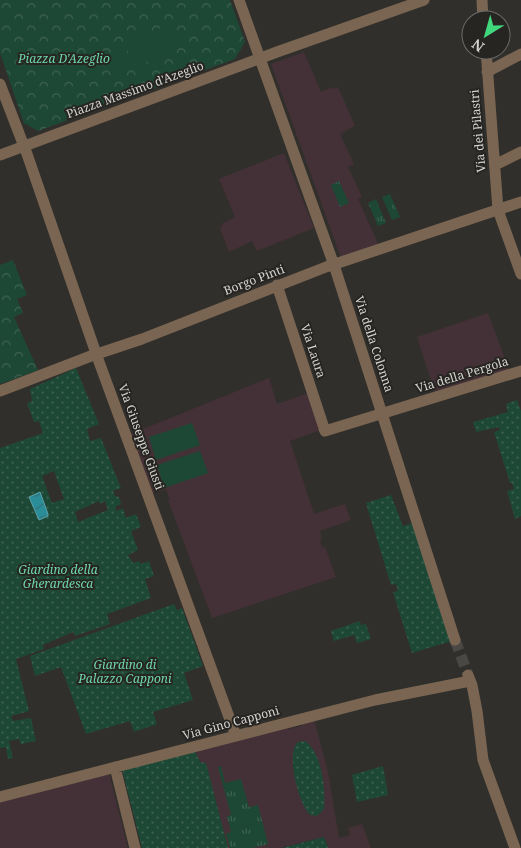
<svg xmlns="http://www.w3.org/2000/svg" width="521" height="848" font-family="'Noto Serif',serif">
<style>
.education{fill:#443137}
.grass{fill:url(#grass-tufts)}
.park{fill:url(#park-crowns)}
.garden{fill:url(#garden-dots);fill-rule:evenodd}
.pitch{fill:#1e4836}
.water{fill:url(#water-waves);stroke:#5da2a9}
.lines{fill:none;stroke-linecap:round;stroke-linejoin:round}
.minor-tunnel{stroke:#4a4844;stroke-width:11;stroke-dasharray:11 5.5;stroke-linecap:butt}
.minor{stroke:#796551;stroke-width:11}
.labels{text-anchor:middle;stroke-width:4;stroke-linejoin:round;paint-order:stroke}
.park-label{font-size:12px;font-style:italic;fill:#6dd7a9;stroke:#272522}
.street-label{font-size:12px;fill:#d5d4d1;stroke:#272522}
</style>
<defs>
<pattern id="grass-tufts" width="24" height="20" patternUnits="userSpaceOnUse" patternTransform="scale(1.25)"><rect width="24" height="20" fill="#1e4836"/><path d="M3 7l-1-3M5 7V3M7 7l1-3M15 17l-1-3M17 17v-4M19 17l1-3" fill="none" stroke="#3e6252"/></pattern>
<pattern id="park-crowns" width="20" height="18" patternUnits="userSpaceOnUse" patternTransform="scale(1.25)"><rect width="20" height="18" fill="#1e4836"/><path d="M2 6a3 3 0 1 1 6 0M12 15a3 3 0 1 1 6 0" fill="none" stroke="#3e6252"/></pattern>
<pattern id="garden-dots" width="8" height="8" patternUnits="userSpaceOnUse" patternTransform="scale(1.25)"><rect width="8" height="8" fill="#1e4836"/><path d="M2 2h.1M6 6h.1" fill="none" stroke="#3e6252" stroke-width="1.8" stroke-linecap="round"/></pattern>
<pattern id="water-waves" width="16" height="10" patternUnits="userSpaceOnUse" patternTransform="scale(1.25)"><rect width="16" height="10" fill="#2a8d98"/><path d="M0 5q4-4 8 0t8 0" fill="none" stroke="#327279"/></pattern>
</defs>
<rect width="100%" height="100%" fill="#312f2b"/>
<path class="education" d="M304 52 321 92 332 87 333 89 338 87 355 126 340 134 354 164 348 167 362 197 358 199 379 246 341 258 271 64Z
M284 153 314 228 257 251 252 241 229 252 220 229 223 223 235 217 219 179Z
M488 313 509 370 435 393 417 337Z
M269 378 277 404 309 393 321 430 290 441 314 514 345 504 351 520 320 531 322 539 320 540 322 548 325 547 336 577 212 618 168 500 170 499 166 489 152 493 131 434Z
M314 719 328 772 339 838 350 835 348 828 362 824 371 848H328L324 837 280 848H228L206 764 200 762 195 751 284 727 290 729 297 727 301 726 305 721Z
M109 773 128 848H0V801Z"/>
<path class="grass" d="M339 181 349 203 340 207 331 185Z
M390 194 400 217 392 220 382 197Z
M376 199 386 223 378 226 368 203Z
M221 766 225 783 241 779 249 807 258 805 268 844 253 848H230L226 834 231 832 227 816 231 815 218 767Z"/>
<path class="park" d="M0 0H230L245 42 235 59 38 131 24 123 0 53Z
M13 260 27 295 17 299 23 313 14 317 38 370 0 384V265Z"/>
<path class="garden" d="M76 368 99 424 87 429 90 441 101 438 121 488 113 491 115 496 119 497 121 504 115 507 117 511 123 508 126 518 136 514 141 527 131 531 138 550 128 555 133 563 139 561 141 564 149 561 154 576 145 579 151 598 107 614 110 624 75 636 73 632 43 645 44 649 16 659 29 711 11 716 13 721 31 718 36 741 21 744 19 739 9 741 13 758 8 759 6 747 0 748V448L43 433 39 421 34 422 27 403 32 401 30 389ZM54 471 64 499 52 503 42 476ZM99 501 100 504 105 501 108 510 78 522 75 512Z
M517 400 521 411V516L515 519 507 491 514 489 512 483H510L494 432 500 430 499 427 476 432 473 422 508 412 506 404Z
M391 495 403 526 413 523 452 641 412 653 393 592 398 591 396 584 391 585 366 503Z
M174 604 177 610 182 608 203 666 184 673 193 700 153 712 157 724 134 732 130 721 86 734 61 667 35 676 30 656Z
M360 621 361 625 366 624 371 639 357 643 354 635 334 641 331 631Z
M305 741C322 752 326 791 324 809L317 816 310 815C299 804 285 754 298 742Z
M195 751 200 762 206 763 228 848H142L122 769Z
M383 766 388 795 357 802 352 775Z
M324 837 328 848H282Z"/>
<path class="pitch" d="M167 25 177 48 135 67 125 45Z
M124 46 134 67 120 74 110 53Z
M192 423 200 445 156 460 149 437Z
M200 451 208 473 164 488 157 465Z"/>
<path class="water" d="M40 492 48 514V516L39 520 29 497Z"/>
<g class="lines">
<path class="minor-tunnel" d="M455 640 468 675"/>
<path class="minor" d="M239 0 334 265 455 640
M482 0 483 20
M486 50 498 210 521 274
M487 72 521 54
M0 84 27 154 98 359 236 736
M0 155 277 52 424 0
M495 165 521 152
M277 285 323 425
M0 391 91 356 142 339 326 267 521 202
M324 429 325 431 521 371
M468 675 472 685 477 711 483 760 515 848
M115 767 135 848
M0 797 375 700 470 681"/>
</g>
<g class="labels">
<g class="park-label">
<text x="64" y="63">Piazza D'Azeglio</text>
<text x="58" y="574">Giardino della<tspan x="58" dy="14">Gherardesca</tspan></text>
<text x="125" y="669">Giardino di<tspan x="125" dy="14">Palazzo Capponi</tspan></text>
</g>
<g class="street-label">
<text transform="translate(135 90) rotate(-20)" y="4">Piazza Massimo d'Azeglio</text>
<text transform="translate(478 131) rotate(-95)" y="4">Via dei Pilastri</text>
<text transform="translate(254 280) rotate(-21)" y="4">Borgo Pinti</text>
<text transform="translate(374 344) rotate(72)" y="4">Via della Colonna</text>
<text transform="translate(313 351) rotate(72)" y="4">Via Laura</text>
<text transform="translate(462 375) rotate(-17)" y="4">Via della Pergola</text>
<text transform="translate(141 437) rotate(70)" y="4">Via Giuseppe Giusti</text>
<text transform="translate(231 723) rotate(-15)" y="4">Via Gino Capponi</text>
</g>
</g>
<g transform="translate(486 35) rotate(217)"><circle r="24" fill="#272522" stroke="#6d6b68"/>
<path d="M0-4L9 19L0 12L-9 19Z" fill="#41d77c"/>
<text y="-8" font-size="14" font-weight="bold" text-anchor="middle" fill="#d5d4d1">N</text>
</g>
</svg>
